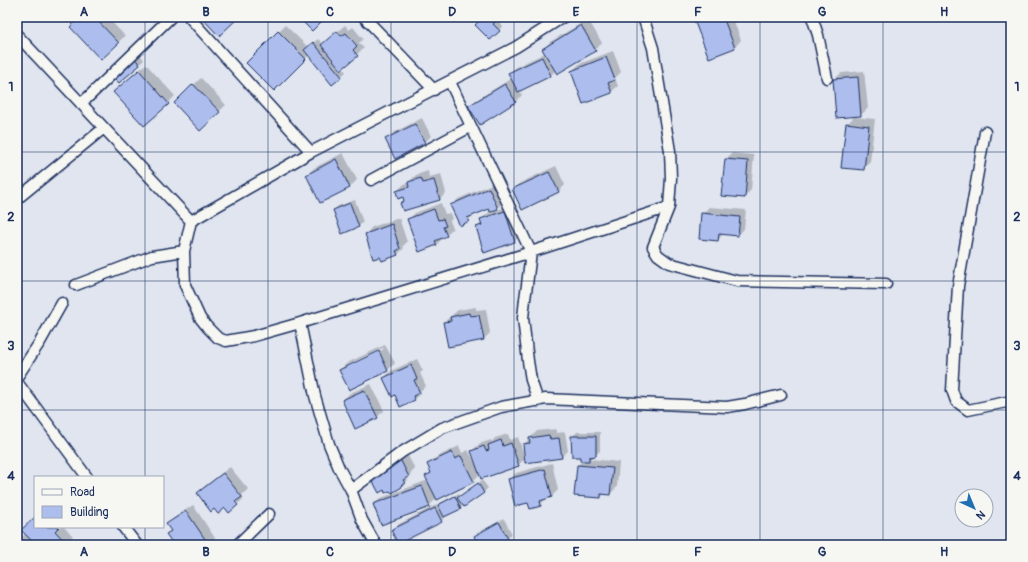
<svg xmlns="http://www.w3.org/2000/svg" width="1028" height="562" font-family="Pangolin,sans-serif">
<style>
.shadow{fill:#0003;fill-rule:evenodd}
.building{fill:#adbded;stroke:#1b2f5e}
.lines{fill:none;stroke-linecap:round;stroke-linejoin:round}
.minor-casing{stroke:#1b2f5e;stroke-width:13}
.minor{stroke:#f6f6f2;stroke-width:10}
.grid{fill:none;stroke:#1b2f5e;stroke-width:1;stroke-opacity:0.55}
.neatline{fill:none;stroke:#1b2f5e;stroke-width:1.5}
.grid-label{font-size:13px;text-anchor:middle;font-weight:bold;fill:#1b2f5e}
</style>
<rect width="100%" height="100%" fill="#e0e5f0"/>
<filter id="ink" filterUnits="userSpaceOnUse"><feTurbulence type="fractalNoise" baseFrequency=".025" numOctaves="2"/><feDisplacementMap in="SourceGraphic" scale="8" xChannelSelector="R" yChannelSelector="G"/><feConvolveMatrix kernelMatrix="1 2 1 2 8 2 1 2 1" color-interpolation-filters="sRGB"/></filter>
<g filter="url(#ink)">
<path class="shadow" d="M81 17H107L125 36 101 58Z
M484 17H498L496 19 503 26 490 39Z
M698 17H732L741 40 735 47 695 20Z
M588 19 602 43 595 50 556 70 551 75 520 90 522 95 515 102 470 106 476 100 512 78 510 73 516 67 545 53 543 49 550 42Z
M285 25 308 47 318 39 323 44 345 25 349 30 353 27 363 39 359 43 364 48 342 67 346 72 332 84 309 55 274 90 247 63Z
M613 51 621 72 615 78 618 86 611 92 572 71 579 64Z
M139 53 144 60 119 82Z
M146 64 175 96 168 103 122 85Z
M864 71 868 108 861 115 834 80 841 73Z
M201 78 226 105 200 129 175 103Z
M854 117 875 119 870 162 863 169 847 124Z
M422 118 431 136 425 142 387 139 393 133Z
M343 153 357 180 350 187 320 202 307 175 314 168Z
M732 153 754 155 751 190 744 197 726 159Z
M556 166 565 185 558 192 513 190 520 183Z
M428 171 429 177 441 174 446 193 440 199 401 203 404 200 403 196 397 191 404 184 409 183V182L416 175Z
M496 182 504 201 495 211 511 205 521 234 515 241 485 251 477 227 482 222 481 220 488 213 491 212 489 207 474 214 468 221 452 206 458 199Z
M355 200 363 222 359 226 342 233 334 210 338 206Z
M441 203 445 214 450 213 452 218 450 221 453 228 446 235 442 237 443 238 436 245 408 220 415 213Z
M709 207 746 210 744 229 738 235 723 234 718 240 702 214Z
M399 218 407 242 403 246 404 248 397 255 366 234 372 227Z
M476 307V310L486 309 490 333 484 339 444 322 458 310Z
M385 345 395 363 388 370 350 389 340 370 347 363ZM383 348 384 349 347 367V365Z
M417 359 423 371 420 373 426 386 420 391 421 393 414 399 396 394 384 378 391 371Z
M371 384 384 411 377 417 343 400 350 393Z
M556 429 557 433 565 432 568 451 561 457 526 458 518 465 480 474 473 481 437 498 429 506 374 504 381 498 428 480 426 476 432 471 429 464 435 458 459 446 462 453 468 450 476 465H477L472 451 479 444 491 440 492 442 495 438 508 434 510 440 518 437 524 455V444L537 431Z
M577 432H600V451L590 459 619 462 617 487 610 494H604L601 497 578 465 583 460 572 437Z
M407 454 415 469 410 474 411 475 408 478V480L402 486 371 477Z
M552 463 558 490 551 497 547 498 540 505 529 502 509 479 516 473Z
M230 467 248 489 242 495 244 498 238 504 233 497 226 507 198 493 205 486Z
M482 480 488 488 484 492 464 506V505L460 508 448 515 441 521 392 530 399 524 442 502 459 493 461 496Z
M193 505 215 538 209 545H180L167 525 174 518Z
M35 518V527H64L73 536 64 545H17V541L26 533Z
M504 519 512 534 508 538 496 545H480L475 536 479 532Z"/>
<path class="building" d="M80 17H94L119 43 101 60 70 27Z
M201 17H239L219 36Z
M298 17H326L312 31Z
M483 17H491L495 22 493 24 500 31 490 40 475 25Z
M701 17H723L735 48 709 58 694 20Z
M581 25 596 51 557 74 542 49Z
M278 31 306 59 274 91 246 63Z
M337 31 341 36 346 33 357 46 353 50 358 56 341 70 321 45Z
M313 42 342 77 332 85 304 50Z
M134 57 140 65 119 83 112 76Z
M542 57 551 76 518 92 508 73Z
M606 57 615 80 608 83 612 93 583 104 571 71Z
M139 70 169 104 144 126 113 92Z
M858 77 861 116 836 118 833 79Z
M193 84 220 112 200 131 174 103Z
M505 84 516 102 480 125 468 106Z
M846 123 869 126 864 170 841 168Z
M415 124 425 143 395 159 385 139Z
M336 159 350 188 320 203 306 175Z
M725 159 748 161 745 198 721 196Z
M549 172 559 192 522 210 512 189Z
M421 178 423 183 434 180 440 200 403 211 400 203 404 201 403 197 398 199 396 191 409 187 408 182Z
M489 188 498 209 490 212 489 209 467 218 469 221 460 226 450 205Z
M350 203 359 227 342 234 333 210Z
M434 209 438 220 443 219 446 226 443 227 447 236 435 241 437 245 419 252 407 219Z
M505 211 515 242 484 253 476 227 482 225 480 219Z
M701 213 740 217 738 236 719 234 718 241 699 239Z
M392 224 400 249 396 251 398 255 382 261 380 257 373 259 365 234Z
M469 313 470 316 479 315 484 340 448 347 443 322 451 321 450 317Z
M379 351 388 371 349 390 339 370Z
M411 365 417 379 414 380 420 393 413 396 415 400 400 407 395 395 392 397 383 378Z
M364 390 378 418 355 429 342 400Z
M549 435 550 439 559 438 562 458 525 463 523 444 530 443 529 438Z
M571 436H596V456L589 457V461H580V457H572Z
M501 440 503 446 511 443 519 466 481 479 471 451 484 446 486 451 489 450 488 445Z
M452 452 455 459 461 456 474 482 437 500 425 476 431 473 427 464Z
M400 459 409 477 403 480 405 483 401 485 402 487 392 493 390 491 385 493 384 490 379 493 370 476Z
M577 465 613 468 610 495 601 494V498L574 496Z
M545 469 552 497 540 501 541 506 530 509 528 503 515 506 508 479Z
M223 473 242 497 235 502 238 505 229 513 225 508 218 514 214 509 211 512 197 493Z
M478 483 484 493 464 507 457 498Z
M422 486 430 507 381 525 373 504Z
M455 496 461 509 444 517 438 505Z
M435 508 442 522 398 544 391 530Z
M186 511 209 545H179L178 543 174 545 166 534 171 531 166 524Z
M35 517V527H59L55 531 67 544 66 545H36L21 530Z
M499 522 508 539 498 545H478L474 536Z"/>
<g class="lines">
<g class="minor-casing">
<path id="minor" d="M189 17 311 152
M364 17 434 90
M563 17 516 47 311 152 191 221 184 251 185 285 200 318 208 328 218 338 226 341 254 336 300 323 531 252 669 207
M643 17 653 48 670 151 671 178 669 207 653 247 658 255 669 263 737 281 886 284
M812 17 818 35 827 78
M17 35 191 221
M450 82 531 252 527 285 525 299 523 318 528 361 531 380 538 401
M81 104 171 17
M985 132 958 286 952 390 956 401 968 410 1011 401
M371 180 470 127
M17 199 104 128
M76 285 152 256 184 251
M300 323 315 396 329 444 339 468 351 490 362 520 376 545
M17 377 40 342 62 303
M17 382 87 477
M351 490 402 452 442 428 501 407 546 399 727 407 745 404 781 395
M123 527 137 545
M237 545 269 514"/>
</g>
<use href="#minor" class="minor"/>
</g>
</g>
<path class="grid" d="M145 17V477M268 17V545M391 17V545M514 17V545M637 17V545M760 17V545M883 17V545M17 152H1011M17 281H1011M17 410H1011M145 527V545"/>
<rect width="1028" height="562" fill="none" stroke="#f6f6f2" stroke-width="44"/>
<rect x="34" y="476" width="130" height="52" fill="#f6f6f2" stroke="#9ea6b7"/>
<rect x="42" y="489" width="20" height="6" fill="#f6f6f2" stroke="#9ea6b7"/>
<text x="70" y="496" font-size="12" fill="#1b2f5e">Road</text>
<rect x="42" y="506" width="20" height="12" fill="#adbded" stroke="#9ea6b7"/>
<text x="70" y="516" font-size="12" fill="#1b2f5e">Building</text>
<g transform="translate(974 508) rotate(136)"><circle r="19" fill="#f6f6f2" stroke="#9ea6b7"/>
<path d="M0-3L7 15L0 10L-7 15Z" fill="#1f6fb2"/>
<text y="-6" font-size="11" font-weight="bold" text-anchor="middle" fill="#1b2f5e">N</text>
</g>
<rect x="22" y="22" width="984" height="518" class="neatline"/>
<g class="grid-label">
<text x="84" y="16">A</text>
<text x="206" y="16">B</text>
<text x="330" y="16">C</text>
<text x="452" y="16">D</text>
<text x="576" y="16">E</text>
<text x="698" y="16">F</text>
<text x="822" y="16">G</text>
<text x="944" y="16">H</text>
<text x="11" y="91">1</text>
<text x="1017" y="91">1</text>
<text x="11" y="221">2</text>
<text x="1017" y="221">2</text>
<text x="11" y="350">3</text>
<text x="1017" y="350">3</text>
<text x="11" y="480">4</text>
<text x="1017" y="480">4</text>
<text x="84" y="556">A</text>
<text x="206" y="556">B</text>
<text x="330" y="556">C</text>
<text x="452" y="556">D</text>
<text x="576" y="556">E</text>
<text x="698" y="556">F</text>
<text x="822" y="556">G</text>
<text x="944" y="556">H</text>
</g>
</svg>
